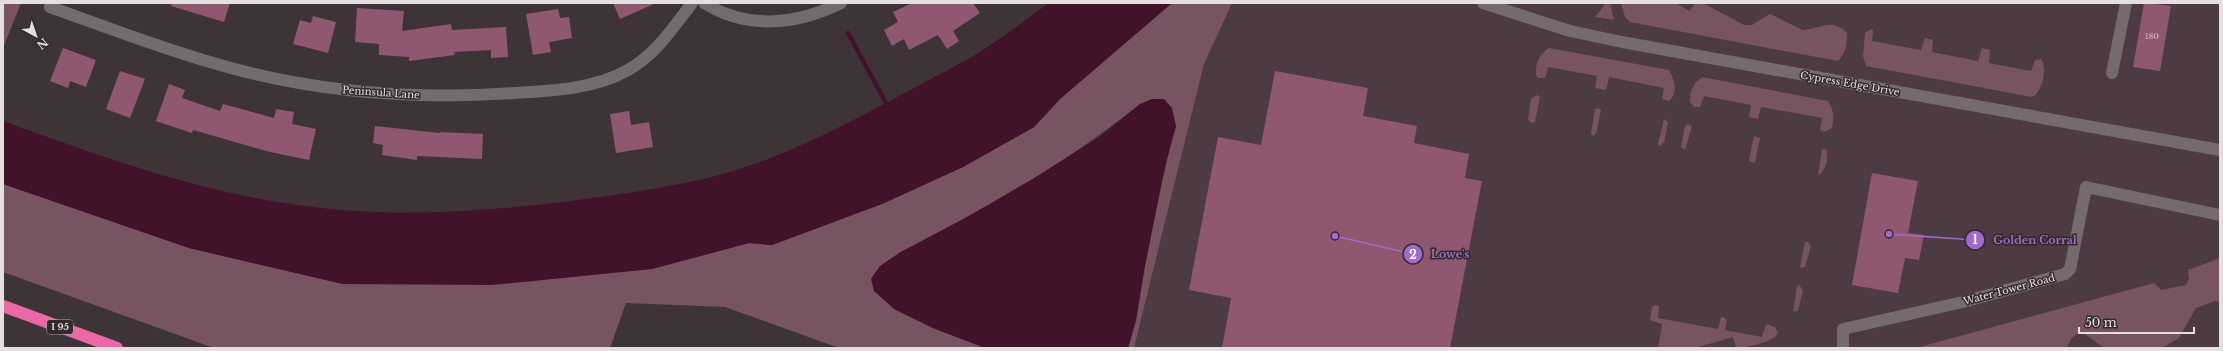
<svg xmlns="http://www.w3.org/2000/svg" width="2223" height="351" font-family="'Libre Baskerville',serif">
<style>
.built{fill:#4c3b42}
.green{fill:#785362}
.water{fill:#42122a}
.lines{fill:none;stroke-linecap:round;stroke-linejoin:round}
.stream{stroke:#42122a;stroke-width:4.5}
.building{fill:#8f5870}
.minor{stroke:#756a6e;stroke-width:12}
.highway{stroke:#e968a5;stroke-width:12}
.labels{text-anchor:middle;stroke-width:3;stroke-linejoin:round;paint-order:stroke}
.number-label{font-size:8px;fill:#d0bdc6}
.shield{fill:#332a2e;stroke:#b0a9ac;stroke-width:1}
.shield-label{font-size:9px;font-weight:bold;fill:#e6dfe2}
.street-label{font-size:10px;fill:#e6dfe2;stroke:#332a2e}
.leader{fill:none;stroke:#a06bcb;stroke-width:1.5}
.callout-dot{fill:#a06bcb;stroke:#332a2e;stroke-width:1.5}
.mark-label{font-size:12px;text-anchor:middle;font-weight:bold;fill:#fff}
.callout-label{font-size:11px;text-anchor:middle;font-weight:bold;fill:#a06bcb;stroke:#332a2e;stroke-width:3;stroke-linejoin:round;paint-order:stroke}
</style>
<rect width="100%" height="100%" fill="#3e3438"/>
<path class="built" d="M1172 3H2220V348H1134L1204 64Z"/>
<path class="green" d="M3 3H21L3 48Z
M1172 3H1232L1204 64 1134 348H1128C1137 320 1139 292 1145 264 1154 218 1163 172 1176 126L1140 104C1066 164 983 209 899 253L894 309 933 328 985 348H839L725 307 626 303 610 348H214L3 272V184L189 248 343 284 652 269 749 243 772 245 882 204 963 167 1034 127 1060 99Z
M1606 3H1610L1614 20 1595 17Z
M1621 3H1675L1690 11 1695 3H1703L1744 25H1752L1770 14 1803 30C1821 29 1831 17 1847 33 1847 44 1846 53 1838 61L1630 22 1625 17Z
M1871 29 1873 30 1872 41 1921 50 1925 38 1933 40 1932 52 1978 61 1982 48 1990 50 1989 63 2031 71 2035 60 2041 59C2048 68 2042 93 2032 97L1866 66 1863 56 1865 33Z
M1549 48 1669 70C1674 79 1679 92 1669 101L1662 99 1664 88 1609 77 1606 90 1595 88 1597 76 1548 67 1545 78H1538L1536 75C1535 64 1539 54 1549 48Z
M1702 77 1828 101C1834 111 1835 118 1831 129L1824 132 1820 130 1822 118 1761 107 1758 119 1749 117 1751 105 1704 96 1700 107H1694L1690 102C1690 91 1693 84 1702 77Z
M1537 95 1540 97 1535 122 1532 123 1528 120 1531 99Z
M1597 108 1601 110 1596 134 1593 136 1591 134 1595 109Z
M1664 119 1668 122 1664 142 1660 146 1658 144Z
M1688 124 1692 126 1685 150 1681 147 1685 126Z
M1754 136 1760 138 1755 163 1749 161Z
M1822 149H1826C1829 157 1826 172 1818 175Z
M1805 242H1808L1811 246 1805 267 1802 268 1800 267Z
M2220 258V302L2215 301 2196 308 2179 338 2162 348H2104L2085 334 2078 333 2072 338 2066 348H1916L2154 283 2161 290 2186 285 2189 279 2188 270Z
M1799 285 1803 290 1798 311 1793 312 1797 286Z
M1655 305 1659 306 1658 318 1718 329 1721 317H1723L1727 320 1725 330 1762 337 1766 324 1775 327 1778 333C1775 342 1745 348 1736 348L1733 337 1695 348H1658L1662 324 1650 320 1652 307Z"/>
<path class="water" d="M1049 3H1172L1060 99 1034 127 963 167 882 204 772 245 749 243 652 269 492 285 343 284 189 248 3 184V121C97 155 191 189 290 204 393 220 499 211 600 197 657 189 715 180 768 159 820 139 869 112 918 86 939 74 961 64 981 51 1004 37 1026 19 1049 3Z
M1152 99H1164L1172 108 1176 126 1166 162 1145 266 1136 321 1128 348H985L933 328 894 309 874 291 871 279 880 266 899 253 969 216 1038 176 1102 135 1140 104Z"/>
<g class="lines">
<path class="stream" d="M848 33 886 103"/>
</g>
<path class="building" d="M172 3H230L224 22 171 6Z
M613 3H656L620 19Z
M912 3H973L980 13 953 31 959 41 947 49 938 35 909 50 904 39 892 46 884 30 898 22 893 12Z
M2144 3 2171 6 2160 71 2133 67Z
M357 8 404 11 402 31 451 24 452 30 506 27 508 57 491 58V50L454 52 455 55 409 61V57L379 55V44L355 42Z
M558 9 560 18 569 17 572 38 549 42 551 52 533 55 526 14Z
M313 16 336 22 328 53 293 44 300 20 311 23Z
M63 48 96 60 86 87 70 81 68 88 50 81Z
M120 71 145 79 130 118 106 109Z
M1275 71 1368 88 1363 116 1417 126 1414 143 1469 154 1465 178 1482 181 1450 348H1222L1231 298 1189 290 1218 137 1261 145Z
M169 84 185 90 182 98 220 111 223 104 274 118 276 109 294 112 292 124 316 129 309 160 270 152 193 130 192 133 156 121Z
M629 111 631 125 649 122 653 147 616 153 610 114Z
M375 126 440 133V132L483 134 482 159 417 156V160L382 155 383 145 373 143Z
M1872 173 1918 181 1908 233 1924 235 1919 260 1905 258 1898 293 1852 285Z"/>
<g class="lines">
<path class="minor" d="M704 3C747 30 796 25 841 3
M1483 3 1570 31 1622 42 2220 150
M50 7C106 27 162 49 220 65 315 92 415 100 514 93 551 91 595 89 628 70 656 54 673 28 692 3
M2112 73 2126 3
M1843 348V329L1963 302 2065 274 2070 269 2086 187 2220 215"/>
<path class="highway" d="M3 306 117 348"/>
</g>
<g class="labels">
<g class="number-label">
<text x="2152" y="39">180</text>
</g>
<rect class="shield" x="47" y="320" width="26" height="14" rx="3"/>
<g class="shield-label">
<text x="60" y="330">I 95</text>
</g>
<g class="street-label">
<text transform="translate(1850 83) rotate(10)" y="4">Cypress Edge Drive</text>
<text transform="translate(381 92) rotate(4)" y="4">Peninsula Lane</text>
<text transform="translate(2009 289) rotate(-15)" y="4">Water Tower Road</text>
</g>
</g>
<path class="leader" d="M1889 234L1975 240M1335 236L1413 254"/>
<g class="callout-dot">
<circle cx="1889" cy="234" r="4"/>
<circle cx="1335" cy="236" r="4"/>
<circle cx="1975" cy="240" r="10"/>
<circle cx="1413" cy="254" r="10"/>
</g>
<g class="mark-label">
<text x="1975" y="244">1</text>
<text x="1413" y="259">2</text>
</g>
<g class="callout-label">
<text x="2035" y="244">Golden Corral</text>
<text x="1450" y="258">Lowe's</text>
</g>
<rect width="2223" height="351" fill="none" stroke="#e6dfe2" stroke-width="8"/>
<g transform="translate(36 36) rotate(140)" stroke="#332a2e" stroke-width="3" paint-order="stroke">
<path d="M0-3L7 15L0 10L-7 15Z" fill="#e6dfe2"/>
<text y="-6" font-size="11" font-weight="bold" text-anchor="middle" fill="#e6dfe2">N</text>
</g>
<path d="M2079 327v6h115v-6" fill="none" stroke="#e6dfe2" stroke-width="2"/>
<text x="2085" y="327" font-size="12" fill="#e6dfe2" stroke="#332a2e" stroke-width="3" paint-order="stroke">50 m</text>
</svg>
